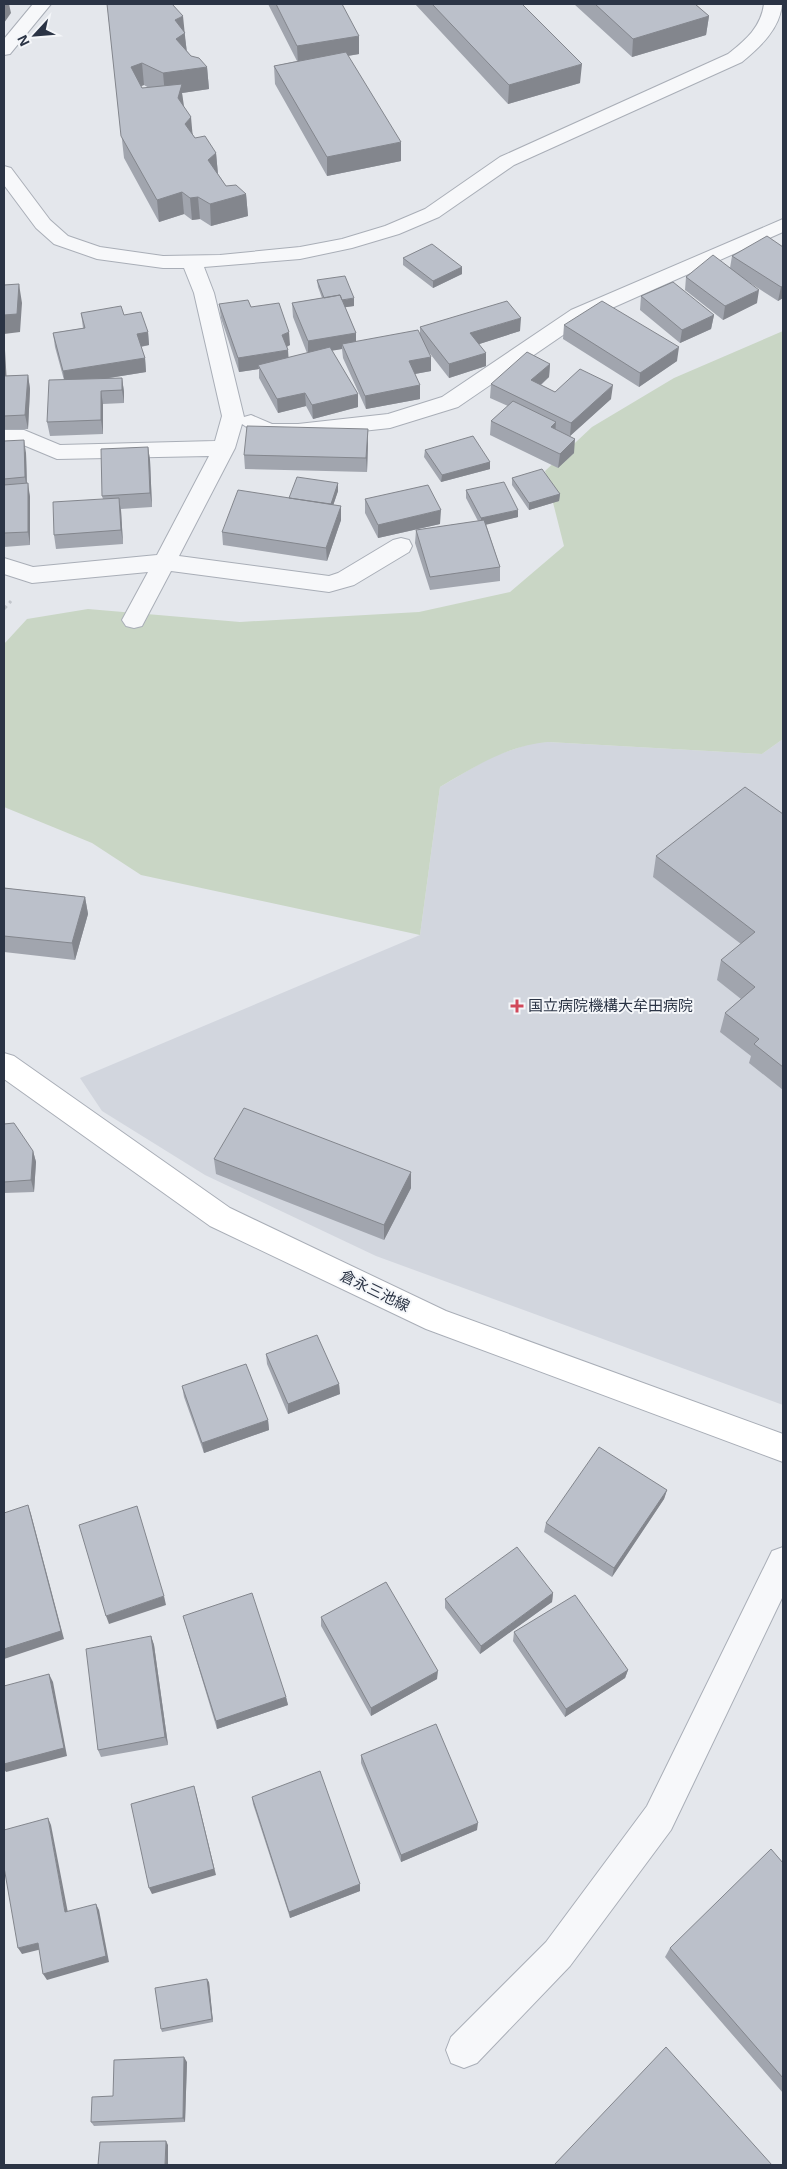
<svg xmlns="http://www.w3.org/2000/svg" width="787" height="2169" font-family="Helvetica,'Noto Sans JP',sans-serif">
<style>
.built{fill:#d2d6de}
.green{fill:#c9d6c5}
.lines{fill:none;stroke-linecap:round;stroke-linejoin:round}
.street-casing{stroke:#a9aeb7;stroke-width:2}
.secondary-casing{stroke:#a9aeb7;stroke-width:2}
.path{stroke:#c2c5cb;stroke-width:3;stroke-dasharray:4 4;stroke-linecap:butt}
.street{fill:#f7f8fa;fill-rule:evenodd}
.secondary{fill:#fff;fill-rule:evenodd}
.wall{fill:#a1a5ae;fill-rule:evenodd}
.shaded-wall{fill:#83868d}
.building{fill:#bbc0ca;stroke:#83868d}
.poi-dot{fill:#d1495b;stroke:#f4f6f9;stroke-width:2}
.labels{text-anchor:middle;stroke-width:4;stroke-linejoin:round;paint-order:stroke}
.poi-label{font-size:15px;fill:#2b3445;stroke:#f4f6f9;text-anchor:start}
.street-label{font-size:15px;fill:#2b3445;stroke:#f4f6f9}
</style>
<rect width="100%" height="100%" fill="#e4e7ec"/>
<path class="built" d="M783 739V1405L376 1256 205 1175 102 1111 80 1078 420 935 440 787 491 757 532 743 548 742 762 754Z"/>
<path class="green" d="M783 331V739L762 754 548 742C508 745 474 767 440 787L420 935 141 875 92 843 4 807V644L27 619 88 609 240 622 419 612 510 592 564 546 545 471 592 427 674 378Z"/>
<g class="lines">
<g class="street-casing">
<path id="street" d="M33 4H51L10 54 4 55V39Z
M764 4H782C780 29 760 47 742 62L514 165 439 217 399 234 352 248 300 259 204 267 214 293 244 417 251 415 272 424H298L388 414 442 397 571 310 783 219V232L585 320 458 407 390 428 298 438H268L260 436 242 424 235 448 179 556 329 576 338 573 393 540 401 538 409 540 412 546 409 552 354 585 329 592 171 571 142 626 134 628 126 626 122 620 148 572 32 583 4 574V558L33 567 157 555 209 456 57 459 21 444H4V430H24L60 445 215 441 222 416 194 293 184 268H163L97 259 54 244 36 228 4 185V166L11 168 50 220 68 236 100 247 163 256 220 255 300 247 342 239 385 226 425 209 500 157 728 54C746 40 761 27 764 4Z
M783 1547V1596L671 1830 570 1966 477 2063 464 2068 451 2063 446 2050 451 2037 546 1942 647 1806 772 1551Z"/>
</g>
<g class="secondary-casing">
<path id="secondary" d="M4 1053 14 1056 230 1208 446 1311 783 1434V1462L426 1329 210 1226 4 1079Z"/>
</g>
<path class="path" d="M4 609 11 601"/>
<use href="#street" class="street"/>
<use href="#secondary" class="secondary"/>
</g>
<path class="wall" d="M107 4 175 7 184 32 187 51 191 56 207 67 209 89 182 93 183 106 193 135 195 138 216 153 218 174 226 186 246 194 248 216 211 226 200 219 192 220 184 214 159 222 124 158ZM144 85 149 88H142L141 86Z
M268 4H342L359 54 348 56 401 161 327 176 275 84 274 66 297 61Z
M415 4H522L580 83 508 104Z
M574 4H695L709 16 706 35 632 57Z
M783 247V298L778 301 747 281 757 303 723 320 685 290 686 277 730 268 732 256Z
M403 258 462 267V274L433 288 403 265Z
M317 280 354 306 345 307 356 333V342L420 335V327L520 331 479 344 486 366 449 378 428 351 431 371 415 374 420 399 366 409 343 358 342 349 332 350 358 407 313 419 306 406 278 413 259 378V369L239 372 221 318 219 304 251 307 290 345 287 347 288 350V358L307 353 293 317 292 303 322 298 318 287Z
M641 296 714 315 711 329 680 343 640 310Z
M81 313 124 315 148 332 149 345 141 347 145 358 146 372 103 379 122 378 124 392V403L103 404V434L50 436 47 422 64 380 55 347 53 333 83 328Z
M564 325 677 361 639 387 563 339Z
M4 344 6 376 28 375 30 389 28 429H4Z
M550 364 549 377 541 385 555 392 611 399 570 436 574 453 558 468 490 435 491 421 508 406 490 398 491 384Z
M368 429V443L367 472 245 469 244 455Z
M4 441 26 453 27 483 30 497V545L4 547Z
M148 447 150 460 152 507 121 509 123 544 56 549 54 535 103 499 102 496Z
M425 450 490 462V469L441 482 424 457Z
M512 478 560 494 559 501 529 510 512 485Z
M338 483V491L333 505 341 506V520L327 561 223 545 222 532 289 498Z
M466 490 518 517 486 524 500 567V581L430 590 415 543 416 530 478 521 466 498Z
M365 499 440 524 378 538 365 513Z
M783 814V1090L749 1063 751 1056 720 1032 725 1013 741 999 717 980 721 960 741 944 653 877 656 856Z
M4 888 85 897 88 914 75 960 4 952Z
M4 1124 33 1151 36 1162 34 1192 4 1193Z
M214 1159 411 1172V1188L384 1240 216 1174Z
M266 1354 339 1384 340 1394 288 1414 267 1364Z
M182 1386 268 1420 269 1430 204 1453 184 1397Z
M667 1490 664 1499 612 1577 544 1532 546 1523Z
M553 1593 552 1602 480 1654 445 1608V1599Z
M183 1616 286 1697 288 1705 217 1729Z
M321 1617 437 1679 371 1716 321 1626Z
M514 1632 628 1670 625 1678 565 1717 513 1641Z
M151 1636 154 1645 168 1745 101 1757 98 1750Z
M361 1755 477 1830 401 1862 361 1763Z
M252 1797 360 1891 290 1918 253 1804Z
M783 1863V2093L665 1957 670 1948Z
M209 1982 213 2022 162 2032 161 2029Z
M187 2062 185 2122 94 2126 91 2122 113 2096Z"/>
<path class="shaded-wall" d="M6 4H9L11 13 4 23V6Z
M183 16 187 55 177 61 175 20Z
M709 16 706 35 632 57 633 39Z
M359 36V54L298 64 297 46Z
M142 63 144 85 133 89 131 67Z
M582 64 580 83 508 104 509 85Z
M207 67 209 89 182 93 184 106 180 120 165 95 163 73Z
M191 117 193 139 185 124Z
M401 142V161L327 176V157Z
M216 153 218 175 208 160Z
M182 192 184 214 159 222 157 200Z
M246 194 248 216 211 226 210 204Z
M198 197 200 219 192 220 190 198Z
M462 267V274L433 288V281Z
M19 284 22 303 20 332 4 334V315Z
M783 286V298L778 301 781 287Z
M759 290 757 303 723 320 725 306Z
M354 298V306L326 310V303Z
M714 315 711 329 680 343 682 330Z
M521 318 520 331 470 347V333Z
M148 332 149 345 138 347 137 334Z
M289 332 290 345 283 348 282 335Z
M356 333V346L342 344V349L308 355V341Z
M4 344 5 350 7 385 4 372Z
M679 347 677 361 639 387 640 373Z
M288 350 289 364 258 365 259 369 239 372 238 358Z
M486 353V366L449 378V364Z
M431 357V371L409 375V361Z
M145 358 146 372 65 385 63 371Z
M550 364 549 377 530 394 531 380Z
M28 375 30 389 28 429 25 415Z
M122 378 124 392V403L122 390Z
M420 385V399L366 409 365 396Z
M613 385 611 399 570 436 571 423Z
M101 391 103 404V434L101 420Z
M305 393 306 406 278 413 277 399Z
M358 394V407L313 419 312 405Z
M556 422 555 436 551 427Z
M368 429V443L367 472 366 458Z
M575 439 574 453 558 468 560 454Z
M24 440 26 453 27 491 25 477Z
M148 447 150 460 152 507 150 493Z
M490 462V469L441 482 442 475Z
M28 483 30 497V545L28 532Z
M338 483V491L331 512 330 505Z
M560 494 559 501 529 510V503Z
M119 498 121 511 123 544 121 530Z
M341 506V520L327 561 326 548Z
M441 510 440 524 378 538V525Z
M518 510V517L481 526V518Z
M85 897 88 914 75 960 72 943Z
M33 1151 36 1162 34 1192 31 1180Z
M411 1172V1188L384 1240V1225Z
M339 1384 340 1394 288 1414V1404Z
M268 1420 269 1430 204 1453 202 1443Z
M667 1490 664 1499 612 1577 614 1568Z
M28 1505 31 1514 64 1639 4 1659V1649Z
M553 1593 552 1602 480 1654 481 1646Z
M164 1596 166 1605 109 1624 106 1616Z
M151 1636 154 1645 168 1745 165 1737Z
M628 1670 625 1678 565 1717 566 1709Z
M438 1671 437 1679 371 1716V1708Z
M49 1674 53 1682 67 1756 6 1772 4 1769V1764Z
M286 1697 288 1705 217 1729 216 1721Z
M196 1793 216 1875 152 1894 149 1888Z
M48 1818 51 1825 69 1918 65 1912Z
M478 1823 477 1830 401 1862V1855Z
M360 1884V1891L290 1918 289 1912Z
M96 1904 99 1910 109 1962 47 1980 43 1974Z
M38 1943 42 1949 22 1954 18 1948Z
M207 1979 209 1982 213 2022 212 2019Z
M184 2057 187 2062 185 2122 183 2118Z
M166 2141 168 2145V2165H165Z"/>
<path class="building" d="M107 4H172L183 16 175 20 185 33 176 39 191 56 199 58 207 67 163 73 142 63 131 67 142 88 182 84 178 98 191 117 185 124 195 138 205 136 216 153 208 160 226 186 236 185 246 194 210 204 198 197 190 198 182 192 157 200 121 136Z
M276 4H342L359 36 297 46Z
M432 4H522L582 64 509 85Z
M595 4H695L709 16 633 39Z
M346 52 401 142 327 157 274 66Z
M767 236 783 247V286L781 287 732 256Z
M432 244 462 267 433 281 403 258Z
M713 255 759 290 725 306 686 277Z
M345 276 354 298 342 300 340 295 324 298 317 280Z
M673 282 714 315 682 330 641 296Z
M19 284 17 314 4 315V285Z
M340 295 356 333 308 341 292 303Z
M248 300 251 307 279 303 289 332 282 335 288 350 238 358 219 304Z
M507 301 521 318 470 333 486 353 449 364 420 327Z
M602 301 679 347 640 373 564 325Z
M121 306 124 315 141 312 148 332 137 334 145 358 63 371 53 333 85 328 81 313Z
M418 330 431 357 409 361 420 385 365 396 342 344Z
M330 347 358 394 312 405 305 393 277 399 258 365Z
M527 352 550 364 531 380 555 392 580 369 613 385 571 423 491 384Z
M28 375 25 415 4 416V376Z
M122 378V390L101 391V420L47 422 49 380Z
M513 401 556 422 551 427 575 439 560 454 491 421Z
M247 426 368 429 366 458 244 455Z
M473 436 490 462 442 475 425 450Z
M24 440 25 477 4 479V441Z
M148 447 150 493 102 496 101 449Z
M542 469 560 494 529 503 512 478Z
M297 477 338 483 331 504 289 498Z
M504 482 518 510 481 518 466 490Z
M28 483V532L4 533V485Z
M428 485 441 510 378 525 365 499Z
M238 490 341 506 326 548 222 532Z
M119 498 121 530 54 535 53 502Z
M484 520 500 567 430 577 416 530Z
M745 787 783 814V1067L754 1044 759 1039 725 1013 755 987 721 960 755 932 656 856Z
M4 888 85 897 72 943 4 936Z
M244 1108 411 1172 384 1225 214 1159Z
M14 1123 33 1151 31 1180 4 1182V1124Z
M317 1335 339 1384 288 1404 266 1354Z
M246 1364 268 1420 202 1443 182 1386Z
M599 1447 667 1490 614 1568 546 1523Z
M28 1505 61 1631 4 1649V1513Z
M137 1506 164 1596 106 1616 79 1525Z
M517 1547 553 1593 481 1646 445 1599Z
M386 1582 438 1671 371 1708 321 1617Z
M252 1593 286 1697 216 1721 183 1616Z
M575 1595 628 1670 566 1709 514 1632Z
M151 1636 165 1737 98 1750 86 1649Z
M49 1674 64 1748 4 1764V1686Z
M436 1724 478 1823 401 1855 361 1755Z
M320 1771 360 1884 289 1912 252 1797Z
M194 1786 214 1869 149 1888 131 1804Z
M48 1818 65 1912 96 1904 106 1956 43 1974 38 1943 18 1948 4 1867V1830Z
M771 1849 783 1863V2078L670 1948Z
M207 1979 212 2019 161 2029 155 1988Z
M666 2047 772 2165H554Z
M184 2057 183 2118 91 2122 92 2097 113 2096 114 2060Z
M166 2141 165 2165H98L100 2142Z"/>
<path class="poi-dot" d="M514.5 998.5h5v5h5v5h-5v5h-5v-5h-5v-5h5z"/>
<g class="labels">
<g class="poi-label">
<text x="528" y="1011">国立病院機構大牟田病院</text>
</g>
<g class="street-label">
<text transform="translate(375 1291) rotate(26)" y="5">倉永三池線</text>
</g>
</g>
<rect width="787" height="2169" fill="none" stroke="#2b3445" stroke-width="10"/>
<g transform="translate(35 35) rotate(244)" stroke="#f4f6f9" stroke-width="4" paint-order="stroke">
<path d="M0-4L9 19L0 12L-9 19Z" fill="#2b3445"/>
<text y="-8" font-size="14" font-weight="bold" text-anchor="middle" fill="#2b3445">N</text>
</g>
</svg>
